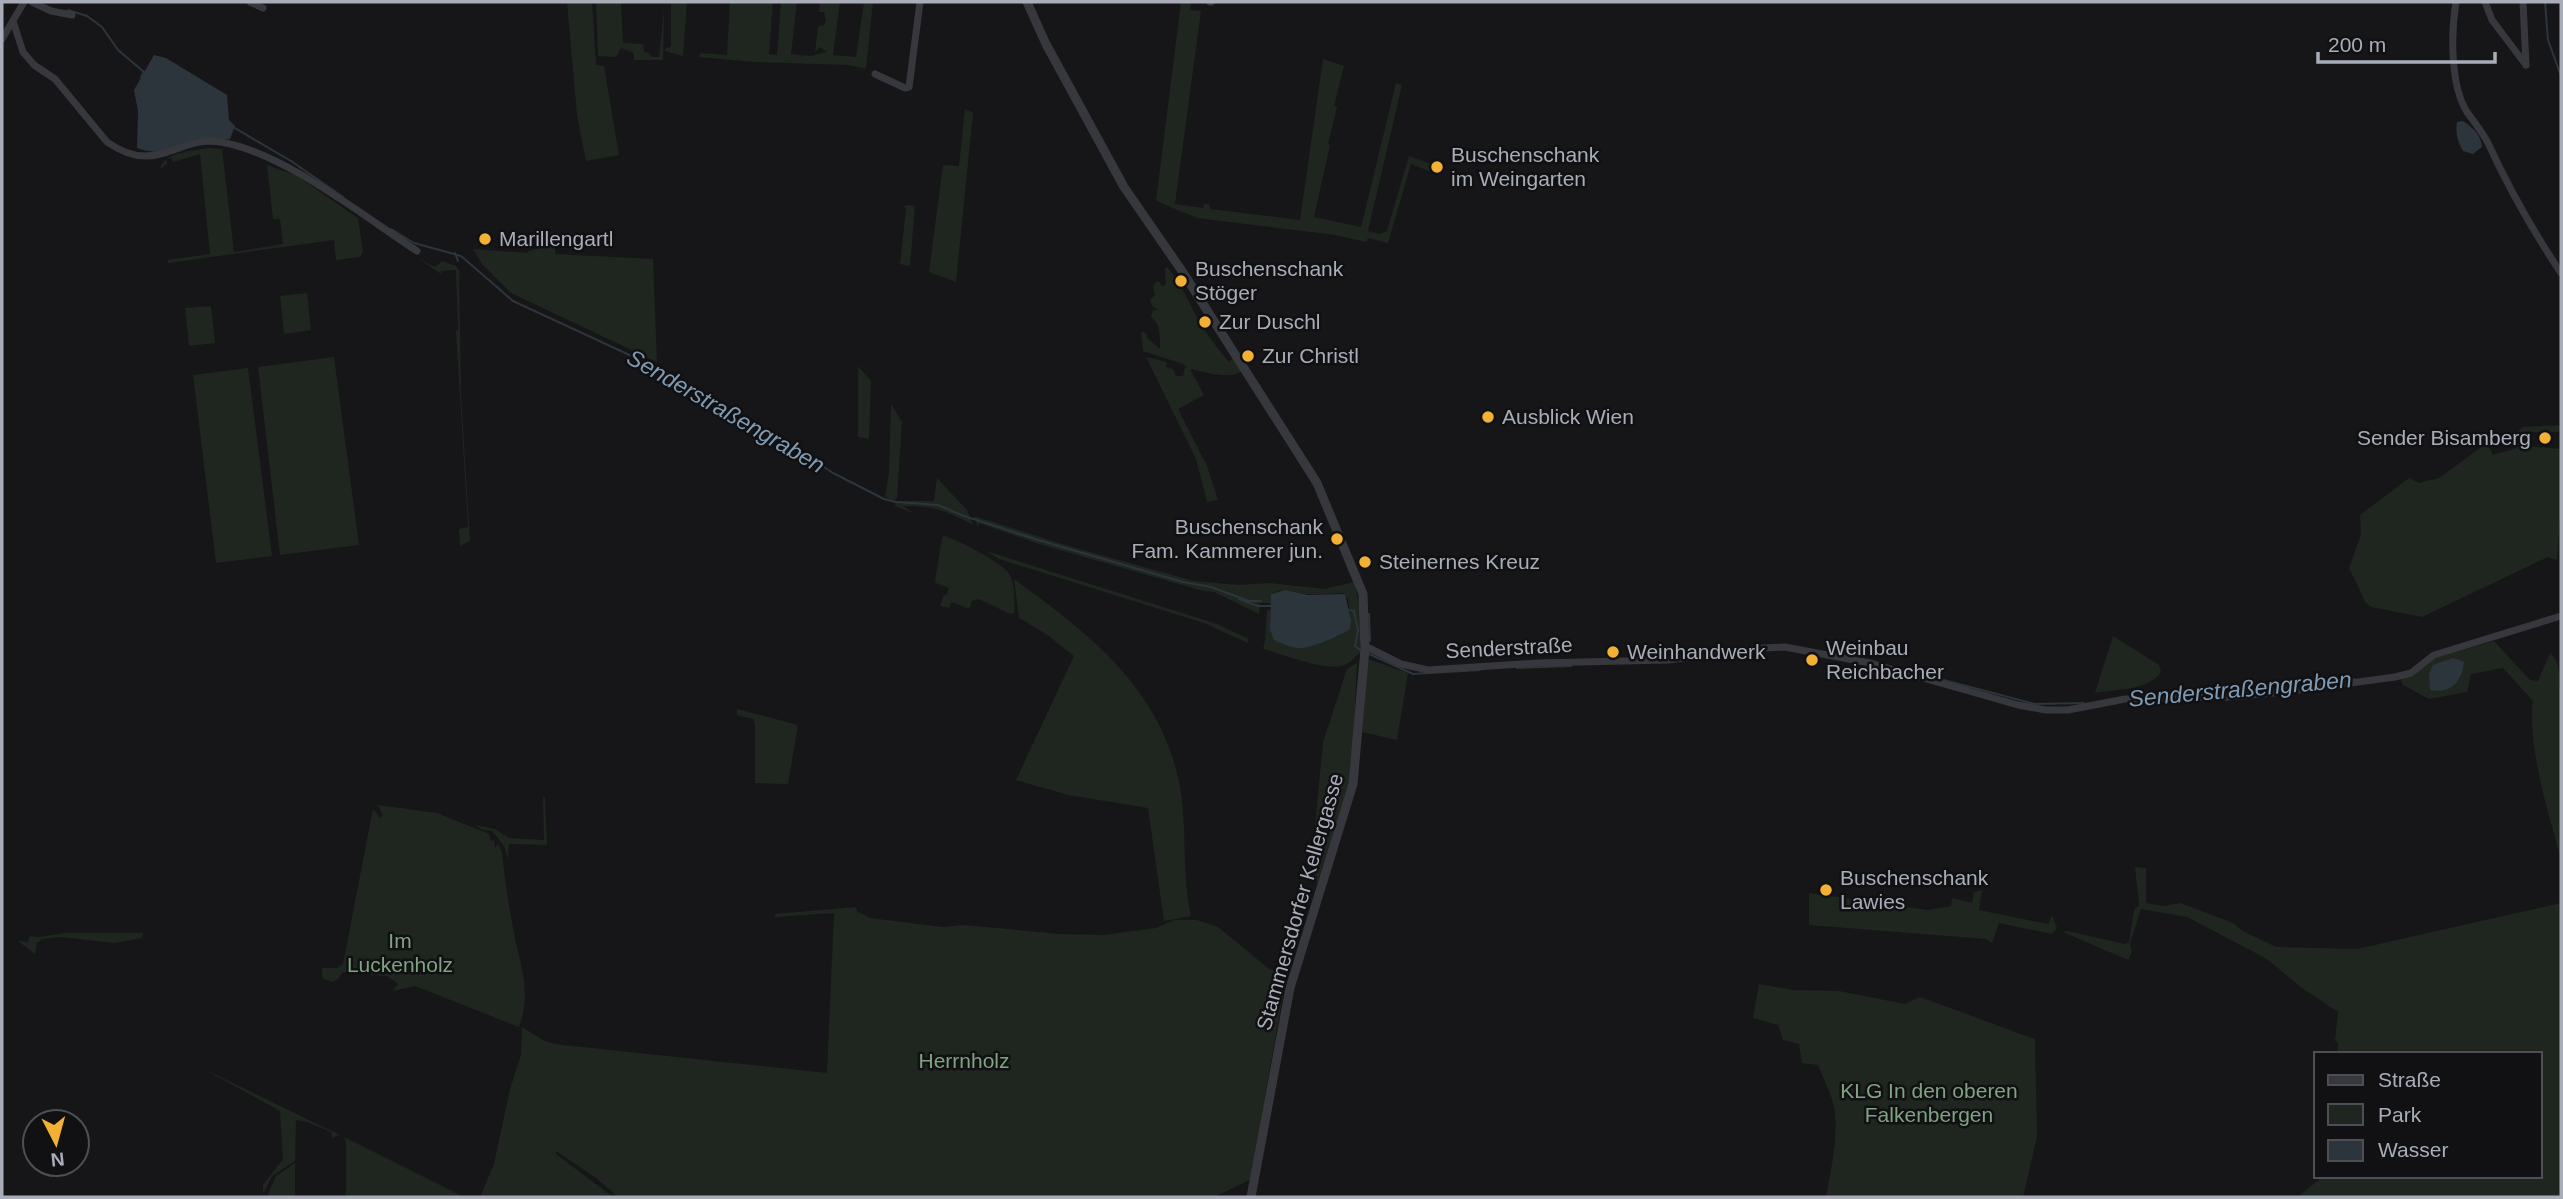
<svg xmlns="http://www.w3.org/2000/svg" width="2563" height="1199" font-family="Arial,sans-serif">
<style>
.green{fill:#1e261f}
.water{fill:#2c353c}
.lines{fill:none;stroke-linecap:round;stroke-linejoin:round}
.stream{stroke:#2c353c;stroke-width:2}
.minor{stroke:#37383d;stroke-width:7}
.tertiary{stroke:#37383d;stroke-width:9}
.poi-dot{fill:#f2b134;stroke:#111113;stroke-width:2.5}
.labels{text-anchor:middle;stroke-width:5;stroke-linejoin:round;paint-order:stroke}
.poi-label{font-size:21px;fill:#a8adb8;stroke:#111113;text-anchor:start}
.street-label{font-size:21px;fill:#a8adb8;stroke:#111113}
.park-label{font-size:21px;fill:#7fa381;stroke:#111113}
.water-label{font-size:23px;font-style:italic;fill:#7f9bb3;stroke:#111113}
</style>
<rect width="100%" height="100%" fill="#161618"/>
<path class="green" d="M567 2H592L596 65 604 66 619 155 586 161 577 115Z
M596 2H621L623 43 643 44 644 52 649 53 652 57H659L664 9 663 60H634V53L621 48 616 57 598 56Z
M671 2H687L683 56 665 51 666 48 671 47Z
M730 2H773L769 54 777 55 781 2H797L791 54 800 55V58L802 53V55L810 56 827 52 820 47 815 52 818 26 824 25 826 21 824 12H819L820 2H840L833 55 856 57 864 2H873L866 69 849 65 755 62 698 57 701 53 727 55Z
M1181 2H1191L1190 10 1201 11 1175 204 1203 208 1204 203 1210 205V209L1300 220 1323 59 1344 66 1334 106 1337 107 1328 144 1330 145 1314 217 1361 227 1396 83 1402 85 1368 231 1380 234 1387 231 1409 156 1432 164 1429 171 1411 164 1388 243 1368 238 1366 242 1335 235 1197 218 1156 201Z
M965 109 973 113 956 282 929 272 943 165 959 166Z
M208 148 222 149 234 252 283 244 280 219H273L267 165 297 176 358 218 363 252 360 257 336 260 334 240 168 263V260L210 254 200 154 173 162 171 158 166 159 167 164 160 169C163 152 194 151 208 148Z
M911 205 915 206 910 266 900 264 906 209 904 206Z
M544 232 556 233 555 254 653 259 657 362 511 293 482 264 473 249 528 253V251L544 247Z
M418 258 435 267 442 261 456 266 459 270 461 395 470 541 460 546 459 529 468 527 456 331 458 330 456 270 441 271V274Z
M1167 267C1181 283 1189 303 1199 321 1208 336 1218 349 1229 362L1233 358 1243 371C1227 380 1207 372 1190 369L1204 395 1178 409 1207 466 1218 500 1207 502 1196 459 1146 357 1167 362 1166 367 1173 369 1176 376H1183L1185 368 1187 367 1183 364 1143 351 1141 332 1146 333 1147 338 1160 349C1160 338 1161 324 1151 317L1153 310H1158L1152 306 1150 300 1155 295 1153 287 1156 282H1160L1161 286 1166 285 1165 268Z
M307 293 311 330 284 334 280 296Z
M211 306 215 343 189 346 185 308Z
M334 357 359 545 280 555 258 367Z
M858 366 871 381 869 439 858 437Z
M248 368 272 556 216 563 193 375Z
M891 404 902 422 897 498 893 500 885 497 889 473Z
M2561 425V432H2524L2525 446 2561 449V505L2557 560 2548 557 2422 617 2371 607 2366 603 2349 568 2361 535 2360 515 2409 478 2419 483 2439 478 2487 443 2493 455 2517 448 2513 435 2523 427Z
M937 478 967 510 973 525C947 511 932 505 903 506L915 514 895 506 896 501H934Z
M974 516 1062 544 1194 581 1239 585 1269 583 1324 589 1354 582 1360 607V652C1355 658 1349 664 1342 666 1321 670 1283 654 1263 649L1265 640 1267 610H1271L1270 624 1288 645 1295 648 1340 635 1351 620 1348 599 1343 593C1332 593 1320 595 1309 594 1296 594 1284 586 1271 594V603H1260L1259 614 1214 592 1203 591 1039 544 979 523 978 528Z
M944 536C958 540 1004 563 1010 575 1015 585 1015 603 1014 613L1010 614 979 599 972 601 969 609 952 602 949 608 940 606 944 595H946L949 588 936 583 935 580 942 538Z
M986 551 1217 624 1249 639 1248 643 1204 623 999 559Z
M1014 579C1091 635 1165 691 1181 793 1187 834 1182 876 1191 916L1164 921 1148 808 1068 795 1016 780 1074 656 1046 634 1019 618Z
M2113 636 2159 665 2161 672C2149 691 2114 689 2095 693Z
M2494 641 2530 680 2538 681 2550 653C2559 660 2561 677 2559 688L2561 689V860C2549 814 2527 747 2533 701L2503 668 2471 674 2467 692 2429 699 2403 685 2401 679 2435 658Z
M1368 659 1408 673 1397 740 1362 732Z
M1357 663 1353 751 1348 788 1317 883 1310 879 1323 742 1347 669Z
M737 709 798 725 788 784 755 783V723L753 719 737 715Z
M543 797 545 798 547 845 509 844 508 859 504 846 492 831 481 829 475 825 495 829 509 838 544 840Z
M378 805 437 813 489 834 491 841 494 840 495 848 498 844 502 852C504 873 507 895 511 916 516 955 534 988 519 1027L415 986 393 991 398 984 387 976 343 972 337 980 331 982 322 978V968H337L343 964 373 809 380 818 383 816Z
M2135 867 2146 868V903L2163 906 2180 903 2233 923 2243 931 2276 947 2357 949 2561 903V1197H2298L2323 1176H2540V1054H2338V1043L2335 1041 2338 1012 2302 988 2267 959 2187 917 2141 909 2130 944 2132 952 2128 960 2063 932 2067 931 2125 944 2129 942 2134 910 2139 905Z
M1982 890 1979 910 2048 924 2052 915 2057 928 2052 934 1999 923 1992 943 1986 939 1809 925V893L1928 910 1951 906 1952 898 1972 903 1974 892Z
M856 907 857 911 870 918 942 927 963 925 1060 934 1103 935 1156 928 1174 920H1197L1218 927 1269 969 1282 973 1286 978 1250 1180 1214 1197H618L596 1178 556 1151V1154L613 1197H480L494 1164 510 1089 521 1055 522 1027 543 1040 554 1044 827 1073 834 913 775 917V914Z
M65 933H143L142 938 115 943 60 937 42 939 37 943 35 954 18 941 28 942 29 936 40 937Z
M1759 984 1793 990 1839 991 1905 1004 1920 997 2035 1039 2037 1137 2023 1197H1826C1831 1168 1839 1137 1834 1107 1831 1093 1823 1078 1818 1065L1802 1063 1799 1044 1783 1040 1778 1025 1753 1018Z
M200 1067 340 1135 332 1138 331 1132 307 1122 296 1120 295 1161 272 1176 263 1194V1185L283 1159 280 1111Z
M344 1137 464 1197H346V1143Z
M295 1163V1197H267L276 1176Z"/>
<path class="water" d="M154 55 166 58 227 95 229 120 235 126 230 139C200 140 166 160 137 148L138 111 134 90Z
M2463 121C2473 128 2481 134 2482 147L2473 154 2463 151C2458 142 2455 133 2457 122Z
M1285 590 1308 595 1345 594 1351 620 1350 629C1340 636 1308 650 1296 648 1289 647 1281 643 1274 640L1270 630 1271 594Z
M2453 658 2464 662C2462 682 2451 694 2430 690L2429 674 2433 665Z"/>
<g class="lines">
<path class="stream" d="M2545 2 2548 40 2561 76
M68 10 87 16 102 27 118 50 144 72 141 77
M233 127 291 161 343 197
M391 229 414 243 461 256 513 301 664 371 797 449 833 473 884 499 896 502 938 505 964 516 1038 540 1183 582 1211 587 1249 601H1261
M455 253 458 261
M1239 599 1257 606H1271
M1349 610 1354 611 1358 631 1355 646 1362 651
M1369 614 1370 641
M1367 653 1413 674 1480 670
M1517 668 1571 666
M1902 669 2035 704 2084 703
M2279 689 2354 679
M2220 694 2232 693"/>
<path class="minor" d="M32 2 51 11 72 15
M250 2 263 8
M1210 2H1211
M2456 2C2451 32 2450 85 2467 112 2474 122 2482 131 2488 143 2509 189 2533 231 2561 273
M2485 2 2492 20 2526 65
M2523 2 2526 65
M13 21 23 52 34 65 55 79 107 142C157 177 177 135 220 142 281 151 365 217 417 251
M2 39 24 2
M875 74 905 88 909 87 920 2
M1365 646 1401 664 1428 670 1538 663 1668 660 1762 648 1785 647 1870 663 2018 705 2046 710H2068L2125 699 2229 697 2284 692 2395 677 2411 673 2434 655 2561 616"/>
<path class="tertiary" d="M1027 2 1046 44 1124 187 1182 271 1317 483 1363 594 1365 649 1353 784 1290 988 1251 1197"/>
</g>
<g class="poi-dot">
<circle cx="1437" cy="167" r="7"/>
<circle cx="485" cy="239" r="7"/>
<circle cx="1181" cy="281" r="7"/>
<circle cx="1205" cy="322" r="7"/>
<circle cx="1248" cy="356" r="7"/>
<circle cx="1488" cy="417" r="7"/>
<circle cx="2545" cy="438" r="7"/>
<circle cx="1337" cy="539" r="7"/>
<circle cx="1365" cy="562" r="7"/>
<circle cx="1613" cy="652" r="7"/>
<circle cx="1812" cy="660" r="7"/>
<circle cx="1826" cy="890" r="7"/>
</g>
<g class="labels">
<g class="poi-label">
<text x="1451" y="162">Buschenschank<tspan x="1451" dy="24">im Weingarten</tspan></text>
<text x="499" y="246">Marillengartl</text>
<text x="1195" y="276">Buschenschank<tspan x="1195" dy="24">Stöger</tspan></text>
<text x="1219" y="329">Zur Duschl</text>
<text x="1262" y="363">Zur Christl</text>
<text x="1502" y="424">Ausblick Wien</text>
<text x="2531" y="445" text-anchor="end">Sender Bisamberg</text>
<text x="1323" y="534" text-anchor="end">Buschenschank<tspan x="1323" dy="24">Fam. Kammerer jun.</tspan></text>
<text x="1379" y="569">Steinernes Kreuz</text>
<text x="1826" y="655">Weinbau<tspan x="1826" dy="24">Reichbacher</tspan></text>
<text x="1627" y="659">Weinhandwerk</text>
<text x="1840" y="885">Buschenschank<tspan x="1840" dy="24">Lawies</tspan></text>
</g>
<g class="street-label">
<text transform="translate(1509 648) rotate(-3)" y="7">Senderstraße</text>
<text transform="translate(1300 902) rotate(-74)" y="7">Stammersdorfer Kellergasse</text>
</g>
<g class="park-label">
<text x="400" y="948">Im<tspan x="400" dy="24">Luckenholz</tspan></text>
<text x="964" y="1068">Herrnholz</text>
<text x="1929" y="1098">KLG In den oberen<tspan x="1929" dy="24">Falkenbergen</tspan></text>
</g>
<g class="water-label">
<text transform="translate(726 411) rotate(30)" y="8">Senderstraßengraben</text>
<text transform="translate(2240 689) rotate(-5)" y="8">Senderstraßengraben</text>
</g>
</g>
<rect width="2563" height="1199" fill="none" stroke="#a8adb8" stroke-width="7"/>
<rect x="2314" y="1052" width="228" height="126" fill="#111113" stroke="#4d4f55" stroke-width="2"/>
<rect x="2328" y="1075" width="35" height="10" fill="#37383d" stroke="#4d4f55" stroke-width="2"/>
<text x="2378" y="1087" font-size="21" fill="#a8adb8">Straße</text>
<rect x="2328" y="1104" width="35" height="21" fill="#1e261f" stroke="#4d4f55" stroke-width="2"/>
<text x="2378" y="1122" font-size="21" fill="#a8adb8">Park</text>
<rect x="2328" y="1140" width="35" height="21" fill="#2c353c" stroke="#4d4f55" stroke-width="2"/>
<text x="2378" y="1157" font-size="21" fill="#a8adb8">Wasser</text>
<g transform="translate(56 1143) rotate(174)"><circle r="33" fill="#111113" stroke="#4d4f55" stroke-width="2"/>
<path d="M0-5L12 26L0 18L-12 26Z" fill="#f2b134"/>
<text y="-10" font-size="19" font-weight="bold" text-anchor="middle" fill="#a8adb8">N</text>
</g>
<path d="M2318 52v10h177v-10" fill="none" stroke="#a8adb8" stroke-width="3.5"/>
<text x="2328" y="52" font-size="21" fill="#a8adb8" stroke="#111113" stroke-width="5" paint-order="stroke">200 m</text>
</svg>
